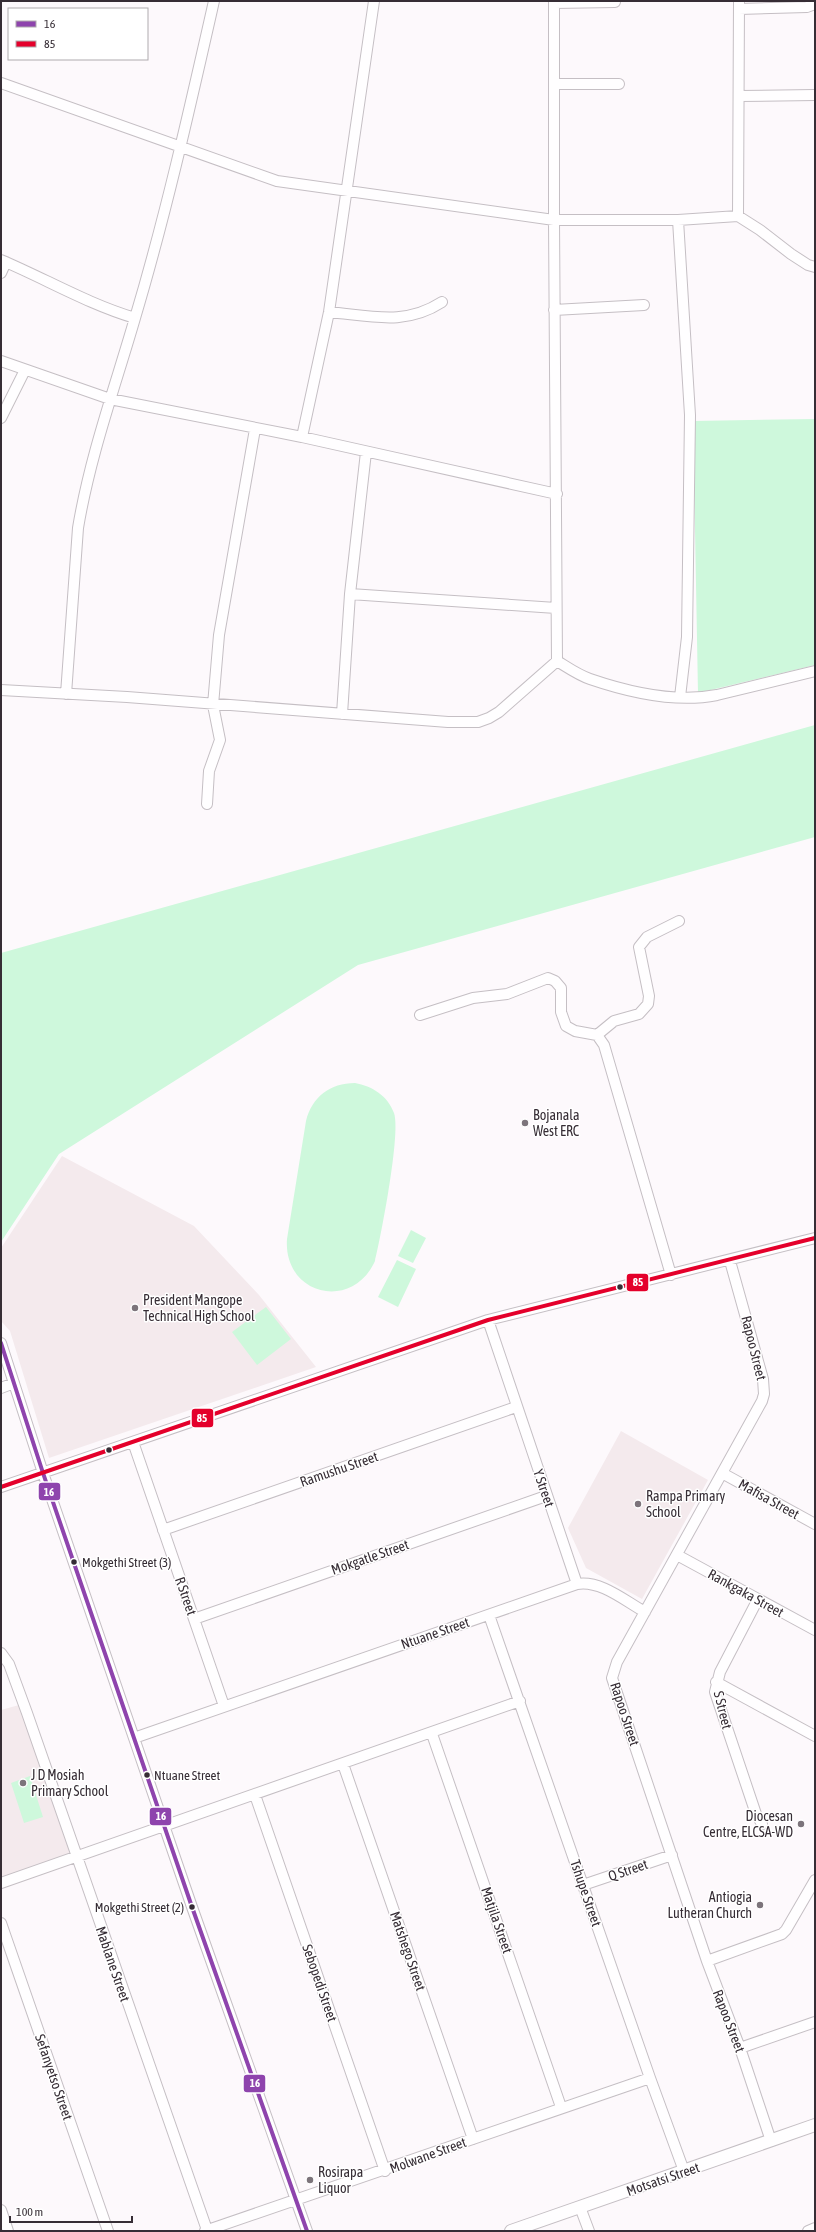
<svg xmlns="http://www.w3.org/2000/svg" width="816" height="2232" font-family="'Asap Condensed',sans-serif">
<style>
.education{fill:#f4eaed}
.green{fill:#cef8dc}
.lines{fill:none;stroke-linecap:round;stroke-linejoin:round}
.minor-casing{stroke:#c5bfc4;stroke-width:12}
.tertiary-casing{stroke:#c5bfc4;stroke-width:14}
.minor{stroke:#fffeff;stroke-width:10}
.tertiary{stroke:#fffeff;stroke-width:12}
.bus-1-casing{stroke:#fff;stroke-width:7}
.bus-2-casing{stroke:#fff;stroke-width:7}
.bus-1{stroke:#8e44ad;stroke-width:4}
.bus-2{stroke:#e4002b;stroke-width:4}
.poi-dot{fill:#7c747b;stroke:#fff;stroke-width:1.5}
.bus-dot{fill:#362d35;stroke:#fff;stroke-width:1.5}
.labels{text-anchor:middle;stroke-width:3;stroke-linejoin:round;paint-order:stroke}
.bus-label{font-size:13px;fill:#362d35;stroke:#fff;text-anchor:start}
.poi-label{font-size:14px;fill:#362d35;stroke:#fff;text-anchor:start}
.street-label{font-size:14px;fill:#362d35;stroke:#fff}
.line-badge{stroke:#fff;stroke-width:1.5}
.badge-label{font-size:11px;text-anchor:middle;font-weight:bold;fill:#fff}
</style>
<rect width="100%" height="100%" fill="#fdf9fc"/>
<path class="education" d="M62 1156 194 1226 259 1295 316 1367 49 1458 10 1331 1 1321V1248Z
M621 1431 708 1480 642 1599 586 1568 568 1528Z
M19 1705 71 1855 1 1879V1710Z"/>
<path class="green" d="M815 419V665L698 693 693 421Z
M815 725V837L358 965 59 1154 1 1242V953Z
M355 1083C372 1086 388 1096 394 1113 401 1133 381 1237 375 1261 352 1312 283 1295 287 1239L306 1121C312 1097 330 1083 355 1083Z
M411 1230 426 1238 413 1263 398 1256Z
M397 1260 416 1269 398 1307 378 1297Z
M266 1307 291 1339 257 1365 232 1332Z
M30 1776 43 1817 24 1823 11 1783Z"/>
<g class="lines">
<g class="minor-casing">
<path id="minor" d="M554 3 615 2
M739 9 807 7 815 4
M1 83 277 181 554 220H678L738 216 760 230 791 254 808 265 815 267
M554 84H619
M739 96 815 95
M738 216 739 1
M678 220 690 415 687 637 680 697
M1 260C46 279 88 304 135 318
M1 273 6 262
M554 310 644 305
M329 312C372 316 405 326 442 302
M1 361 110 399 302 437 557 494
M1 418 25 370
M302 437 329 312 374 1
M350 594 556 608
M557 661C567 667 578 675 590 679 628 692 677 703 717 695L815 671
M1 690 127 697 448 722H478L489 718 499 712 557 661 554 220V1
M66 694 78 528C90 456 115 387 135 318 166 214 190 107 214 1
M342 714 350 594 366 452
M207 804 209 771 220 740 213 705 219 635 255 429
M420 1015 473 998 507 994 548 978 555 981 561 988V1012L566 1026 575 1031 597 1035 604 1045 671 1275
M597 1035 614 1021 639 1014 648 1004 649 996 639 947 647 937 679 921
M730 1261 763 1379 764 1394 762 1401 617 1662 612 1678 707 1961 740 2048 771 2141
M488 1320 577 1584C601 1580 625 1601 645 1612
M1 1343 43 1473 192 1907 307 2231
M1 1388 14 1383
M133 1442 224 1706
M722 1473 815 1524
M1 1487 488 1320 815 1238
M163 1530 516 1407
M677 1555 815 1630
M758 1599 720 1672 715 1692 756 1814 762 1824
M489 1615 650 2078 684 2171
M194 1619 546 1496
M1 1653 9 1664 27 1713 207 2230
M716 1682 815 1736
M432 1734 561 2107
M134 1738 577 1584
M343 1764 473 2139
M255 1795 385 2171
M1 1883 520 1701
M583 1885 672 1855
M1 1923 108 2231
M707 1961 782 1934 786 1930 815 1880
M740 2048 815 2022
M580 2207 589 2231
M1 2210 8 2231
M205 2231 650 2078
M808 2231 815 2228"/>
</g>
<g class="tertiary-casing">
<path id="tertiary" d="M511 2231 815 2125"/>
</g>
<use href="#minor" class="minor"/>
<use href="#tertiary" class="tertiary"/>
<g class="bus-1-casing">
<path id="bus-1" d="M1 1343 43 1473 192 1907 307 2231"/>
</g>
<g class="bus-2-casing">
<path id="bus-2" d="M1 1487 488 1320 815 1238"/>
</g>
<use href="#bus-1" class="bus-1"/>
<use href="#bus-2" class="bus-2"/>
</g>
<g class="poi-dot">
<circle cx="525" cy="1123" r="4"/>
<circle cx="135" cy="1308" r="4"/>
<circle cx="638" cy="1504" r="4"/>
<circle cx="23" cy="1783" r="4"/>
<circle cx="801" cy="1824" r="4"/>
<circle cx="760" cy="1905" r="4"/>
<circle cx="310" cy="2180" r="4"/>
</g>
<g class="bus-dot">
<circle cx="620" cy="1287" r="3.5"/>
<circle cx="109" cy="1450" r="3.5"/>
<circle cx="74" cy="1562" r="3.5"/>
<circle cx="147" cy="1775" r="3.5"/>
<circle cx="192" cy="1907" r="3.5"/>
</g>
<g class="labels">
<g class="bus-label">
<text x="82" y="1567">Mokgethi Street (3)</text>
<text x="154" y="1780">Ntuane Street</text>
<text x="184" y="1912" text-anchor="end">Mokgethi Street (2)</text>
</g>
<g class="poi-label">
<text x="533" y="1120">Bojanala<tspan x="533" dy="16">West ERC</tspan></text>
<text x="143" y="1305">President Mangope<tspan x="143" dy="16">Technical High School</tspan></text>
<text x="646" y="1501">Rampa Primary<tspan x="646" dy="16">School</tspan></text>
<text x="31" y="1780">J D Mosiah<tspan x="31" dy="16">Primary School</tspan></text>
<text x="793" y="1821" text-anchor="end">Diocesan<tspan x="793" dy="16">Centre, ELCSA-WD</tspan></text>
<text x="752" y="1902" text-anchor="end">Antiogia<tspan x="752" dy="16">Lutheran Church</tspan></text>
<text x="318" y="2177">Rosirapa<tspan x="318" dy="16">Liquor</tspan></text>
</g>
<g class="street-label">
<text transform="translate(754 1348) rotate(76)" y="5">Rapoo Street</text>
<text transform="translate(339 1469) rotate(-19)" y="5">Ramushu Street</text>
<text transform="translate(544 1488) rotate(71)" y="5">Y Street</text>
<text transform="translate(769 1499) rotate(29)" y="5">Mafisa Street</text>
<text transform="translate(370 1557) rotate(-19)" y="5">Mokgatle Street</text>
<text transform="translate(746 1593) rotate(29)" y="5">Rankgaka Street</text>
<text transform="translate(186 1596) rotate(71)" y="5">R Street</text>
<text transform="translate(435 1633) rotate(-19)" y="5">Ntuane Street</text>
<text transform="translate(723 1710) rotate(76)" y="5">S Street</text>
<text transform="translate(625 1714) rotate(72)" y="5">Rapoo Street</text>
<text transform="translate(628 1870) rotate(-19)" y="5">Q Street</text>
<text transform="translate(586 1893) rotate(71)" y="5">Tshupe Street</text>
<text transform="translate(497 1920) rotate(71)" y="5">Matjila Street</text>
<text transform="translate(408 1951) rotate(71)" y="5">Matshego Street</text>
<text transform="translate(113 1964) rotate(71)" y="5">Mablane Street</text>
<text transform="translate(320 1983) rotate(71)" y="5">Sebopedi Street</text>
<text transform="translate(729 2021) rotate(69)" y="5">Rapoo Street</text>
<text transform="translate(54 2077) rotate(71)" y="5">Sefanyetso Street</text>
<text transform="translate(428 2155) rotate(-20)" y="5">Molwane Street</text>
<text transform="translate(663 2179) rotate(-19)" y="5">Motsatsi Street</text>
</g>
</g>
<g class="line-badge">
<rect x="626" y="1273" width="23" height="19" rx="4" fill="#e4002b"/>
<rect x="191" y="1408" width="23" height="20" rx="4" fill="#e4002b"/>
<rect x="38" y="1482" width="23" height="19" rx="4" fill="#8e44ad"/>
<rect x="149" y="1807" width="23" height="19" rx="4" fill="#8e44ad"/>
<rect x="243" y="2074" width="23" height="19" rx="4" fill="#8e44ad"/>
</g>
<g class="badge-label">
<text x="638" y="1286">85</text>
<text x="202" y="1422">85</text>
<text x="49" y="1496">16</text>
<text x="161" y="1820">16</text>
<text x="255" y="2087">16</text>
</g>
<rect width="816" height="2232" fill="none" stroke="#362d35" stroke-width="4"/>
<rect x="8" y="8" width="140" height="52" fill="#ffffff" stroke="#afabae"/>
<rect x="16" y="21" width="20" height="6" fill="#8e44ad" stroke="#afabae"/>
<text x="44" y="28" font-size="12" fill="#362d35">16</text>
<rect x="16" y="41" width="20" height="6" fill="#e4002b" stroke="#afabae"/>
<text x="44" y="48" font-size="12" fill="#362d35">85</text>
<path d="M10 2216v6h122v-6" fill="none" stroke="#362d35" stroke-width="2"/>
<text x="16" y="2216" font-size="12" fill="#362d35" stroke="#ffffff" stroke-width="3" paint-order="stroke">100 m</text>
</svg>
